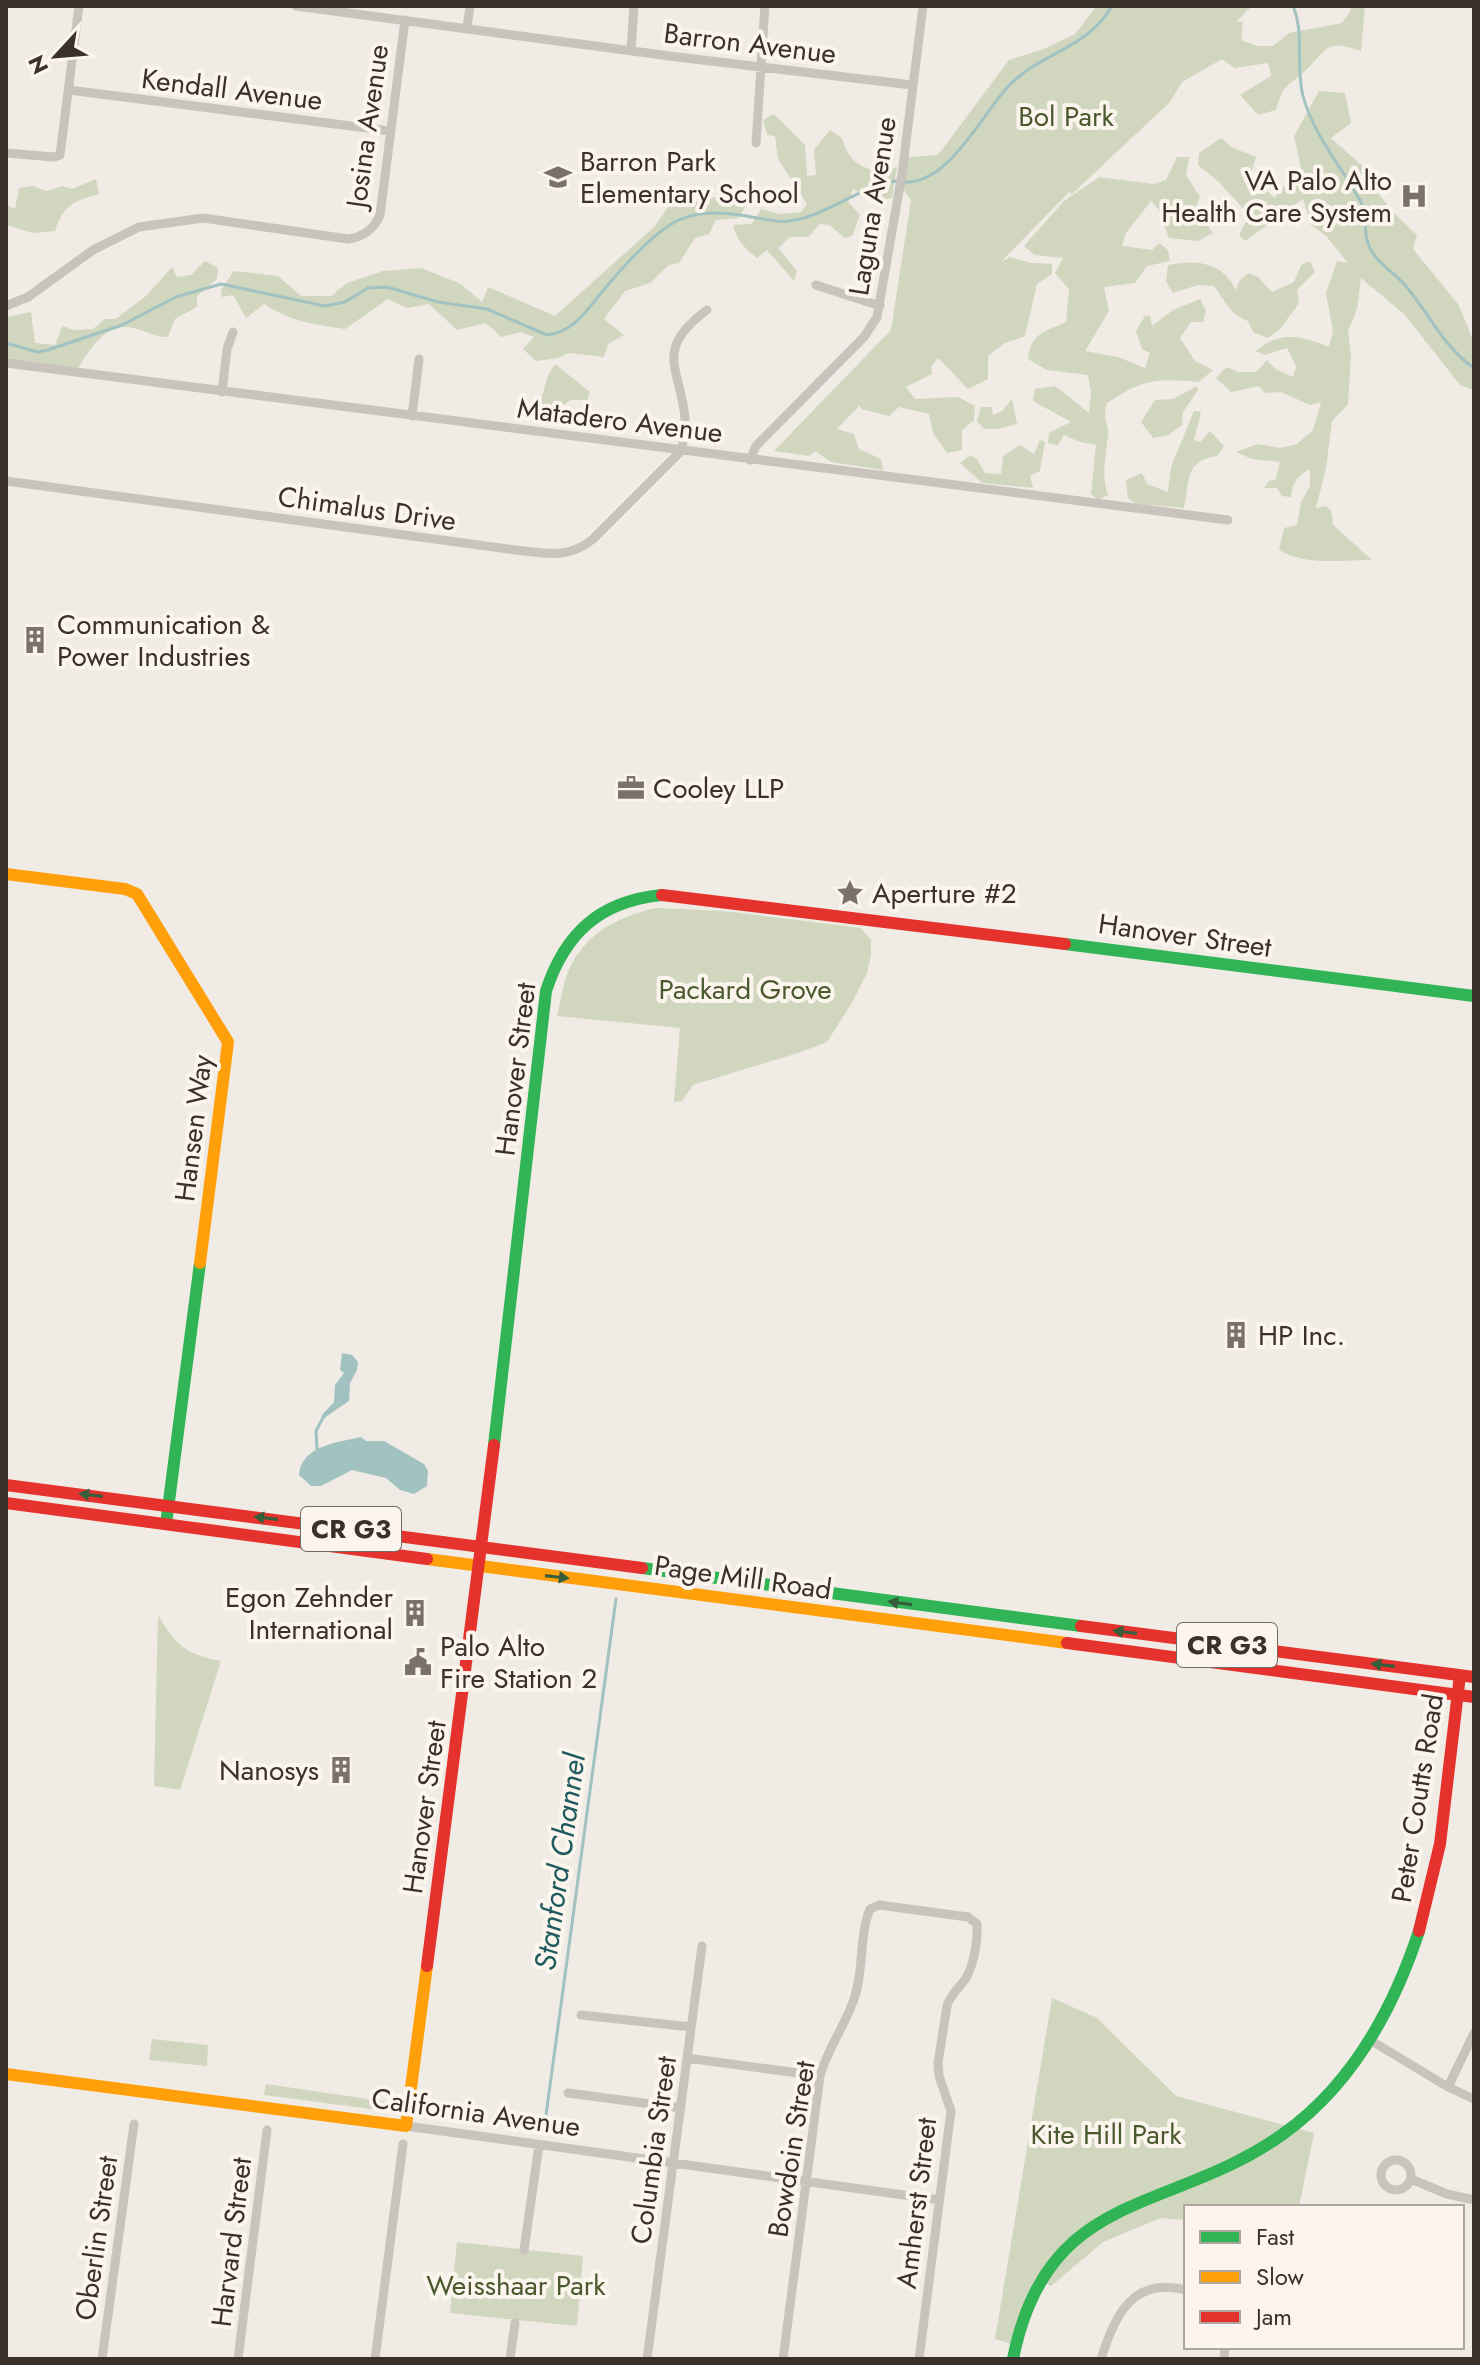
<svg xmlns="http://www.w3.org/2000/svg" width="1480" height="2365" font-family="Jost,sans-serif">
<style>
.green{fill:#d1d6bf}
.water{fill:#a1c2c1}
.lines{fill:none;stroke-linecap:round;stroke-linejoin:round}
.stream{stroke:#a1c2c1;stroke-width:3}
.street{stroke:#c9c3be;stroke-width:9}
.fast{stroke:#30b455;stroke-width:12}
.slow{stroke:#ff9f0a;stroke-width:12}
.jam{stroke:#e5322d;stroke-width:12}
.oneway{fill:#375e3a}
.labels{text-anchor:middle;stroke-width:8;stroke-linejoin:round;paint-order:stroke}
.shield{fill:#fbf5ee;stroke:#756b66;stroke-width:2}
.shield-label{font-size:26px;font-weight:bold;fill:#3b302b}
.street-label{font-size:28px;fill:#3b302b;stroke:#fbf5ee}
.park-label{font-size:28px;fill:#4a5a2e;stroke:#fbf5ee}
.poi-label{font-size:28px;fill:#3b302b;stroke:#fbf5ee;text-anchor:start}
.water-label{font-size:30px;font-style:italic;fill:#1f5a5e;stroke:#fbf5ee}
</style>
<rect width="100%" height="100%" fill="#f0ebe5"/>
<path class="green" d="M1097 6H1252L1236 22 1243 21 1241 40 1257 46H1273L1289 33 1342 23 1351 10V6H1365L1361 51C1326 39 1329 47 1307 69 1288 88 1284 81 1276 110L1258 115 1240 95 1271 76 1268 63 1235 68 1222 59 1182 82 1170 102 1072 194 1069 192 1001 262 1010 257 1032 263 1052 264V274L1037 284 1025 336 1005 343 988 356V379L968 389 938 358 931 367 932 374 906 387 915 399 958 397 975 406 974 420 962 430V450L947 453 933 433 929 414 899 407 889 416 861 409 860 405 837 429 854 434 859 449 881 459 883 470 831 462 815 451 810 456 774 451 891 330 911 200 902 187 908 157 938 155 1009 60 1044 49 1075 34Z
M1319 91 1345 93 1351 123 1331 138 1368 171 1371 184 1392 211 1417 235 1413 249 1458 304 1474 342V390L1460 385 1405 315 1361 278 1357 309 1348 331 1351 356 1348 404 1332 421 1326 468 1316 508 1326 506 1331 510 1333 525 1372 560C1340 560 1307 566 1279 550L1284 528 1297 525 1301 502 1310 486V469C1298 475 1292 483 1291 497L1282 496 1277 488H1264L1269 481 1276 479 1280 462 1252 459 1236 452 1258 444 1280 448 1297 444 1313 430 1321 402 1310 405 1281 392 1265 393 1259 386 1231 392 1216 378 1227 367 1238 372H1256L1267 360 1277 370 1293 377 1296 366 1287 348 1264 355 1256 351C1281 330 1302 336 1329 347L1333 331 1326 293 1337 261 1348 263 1327 237 1311 225 1303 199 1245 241 1239 235 1249 215 1220 183 1198 165 1199 153 1221 138 1231 147 1256 157 1251 174 1274 198 1301 168 1294 136Z
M774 114 805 145 807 176 816 175 814 150 830 130 842 138C850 163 856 163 879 174L897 167 892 198 872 200 853 189 848 202 860 215 852 236 845 238 829 225 820 224 808 237H790L778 248 797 271 794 281 767 250 757 258C745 248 737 241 733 225L752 224 761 209 779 214 801 212 807 204 778 159 775 136 767 135 763 120Z
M1177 157H1189L1186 175 1200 197 1195 209 1213 233 1198 241 1169 238 1158 209 1151 201 1126 233 1122 246 1152 250 1159 243 1168 250 1170 261 1147 266 1135 283 1104 287 1109 311 1085 351 1118 357 1145 368 1150 353 1142 349 1136 331 1145 316H1150L1152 326 1173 310 1200 299 1206 311 1203 322H1191L1180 338 1195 361 1213 370 1199 382C1157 378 1143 379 1107 403 1102 422 1109 422 1108 435 1106 456 1101 474 1108 495L1098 500 1091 494 1096 445 1080 442 1064 435 1058 445 1048 443 1049 433 1071 422 1033 401 1035 389 1055 386 1089 413 1091 392 1088 375 1047 370 1028 359C1031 333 1044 332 1066 322L1069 289 1055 273 1063 258 1035 255 1024 246 1064 201 1099 177 1153 184 1166 180Z
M96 179 99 194C73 201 64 204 55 231L33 233 6 225V204L15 209 19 188 33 186 46 191 63 186 72 189Z
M723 195 740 197 746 205 739 218 716 220 709 234 695 238 679 263 669 265 650 283 625 291 604 319 624 335 608 344 604 357 569 353 559 358 536 361 523 349 534 337 521 332 501 337 486 323 457 330 429 304 407 308 388 299 345 329C312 324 292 322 264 304L246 318 233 295 222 297 221 290 234 271 278 276 301 296H331L347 283 383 271 421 268 461 284 482 302 488 287 555 316 654 227 674 199 688 204Z
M205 261 218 268 217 279 197 296V307L175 319 168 337C155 337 149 332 137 329 107 319 90 349 77 370L17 363 6 357V317L31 312 35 343 55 345 62 326 74 330 93 329 105 319H116L146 296 172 267 177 277 191 275Z
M1310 261 1315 272 1297 290 1299 303 1280 329 1268 338 1253 332 1248 321C1231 315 1224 300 1214 286L1198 285 1173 293 1166 281 1168 265C1197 259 1222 262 1236 290L1240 280 1249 273 1258 277 1272 292 1294 282 1301 265Z
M555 364 590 392 587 400H571L545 417 539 406C545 391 545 376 555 364Z
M1197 386 1198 390 1183 412 1182 425 1168 435 1153 438 1141 422 1155 400 1173 399Z
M1012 399 1017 424 998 429H984L977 421 981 407H992L993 415 1002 411Z
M1194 411 1201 412 1194 440 1200 442 1210 431 1224 446 1217 456C1184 461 1190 480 1184 508L1136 504 1128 498 1126 480 1142 473 1147 484 1168 492 1171 467Z
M1040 440 1045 442 1040 471 1030 476 1033 488 982 483 960 463 970 455 977 459 985 473 1001 474 1003 456 1020 445 1034 454Z
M656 908 723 911 861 928 871 940V955L867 973 853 1001 827 1042 801 1052 693 1085 682 1101 674 1102 680 1028 557 1016C561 1002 562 986 568 972 584 934 617 917 656 908Z
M158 1615C175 1645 187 1655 221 1661L180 1790 154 1786Z
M1052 1998 1097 2018 1176 2096 1314 2133 1299 2207H1186V2220L1160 2218 1103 2242 1051 2286 1041 2280 1015 2345 995 2339Z
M152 2039 208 2045 207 2066 149 2060Z
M266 2084 388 2102 386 2111 264 2095Z
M457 2242 583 2256 577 2326 450 2313Z"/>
<path class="water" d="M342 1353 352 1355 358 1362 357 1370 350 1383 349 1401 324 1418 322 1415 334 1402 335 1385 344 1373 340 1370Z
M361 1437 366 1441H384L424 1464 428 1471 427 1486 414 1494 400 1490 386 1478 352 1470 321 1486H311L299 1475C301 1446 338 1442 361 1437Z"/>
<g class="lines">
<path class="stream" d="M1293 6C1305 35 1295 65 1303 96 1314 136 1341 166 1361 202 1368 216 1363 230 1368 243 1373 260 1393 272 1404 284 1429 312 1442 346 1474 368
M904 182C947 185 980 118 1006 89 1038 52 1085 52 1112 6
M6 343 37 352 48 350 122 325 176 297 221 284 325 306 345 302 368 288 387 287 438 302 487 309 547 335C575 333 590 305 607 286 623 267 648 240 668 226 694 208 728 212 757 218 767 219 778 223 788 221 827 217 858 186 897 181
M317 1449 316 1431 325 1414
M544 2130 616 1599"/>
<path class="street" d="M296 6 677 57 912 85
M467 28 470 6
M631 49 634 6
M69 90 390 131
M756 143 765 6
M6 153 54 157 60 155 79 6
M816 285 880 306
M6 306 28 297 93 250 139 227 203 218 348 239C364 237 374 229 380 215L405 20
M6 363 1228 520
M222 392 227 349 233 332
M412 416 419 359
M750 460 756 446 864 337 877 317 902 174 923 6
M6 481 515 550C546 553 567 560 593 539L682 450C683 440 685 428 685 418 680 367 653 350 707 310
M581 2015 691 2027
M1370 2040 1448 2087 1474 2099
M687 2058 820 2076
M1448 2087 1474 2033
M568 2093 681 2108
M406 2126 940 2200
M1381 2175a15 15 0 1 1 30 0a15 15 0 1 1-30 0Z
M1411 2179 1447 2194 1474 2200
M524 2250 539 2145
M102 2359 134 2124
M238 2359 267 2130
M375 2359 403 2144
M510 2359 515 2323
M647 2359 702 1946
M783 2359 820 2076C828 2047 847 2023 855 1996 864 1968 859 1936 870 1909L879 1905 968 1917 977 1924C978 1940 974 1964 966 1978 960 1988 950 1994 947 2006L938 2063 939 2076 951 2111 919 2359
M1101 2359C1114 2317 1132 2276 1186 2290
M1224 2359 1225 2347"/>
<path class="fast" d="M1065 944 1474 996
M494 1445 546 991C565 933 600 901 662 895
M166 1524 200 1263
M642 1568 1081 1626
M1013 2359C1047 2187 1170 2215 1283 2134 1352 2085 1393 2010 1419 1931"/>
<path class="slow" d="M6 874 125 889 137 894 228 1042 200 1263
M427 1559 1067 1643
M6 2074 406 2126 427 1966"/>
<path class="jam" d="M662 895 1065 944
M6 1485 642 1568
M6 1503 427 1559
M1081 1626 1474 1677
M1067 1643 1474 1697
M1419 1931 1440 1844 1460 1675
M427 1966 494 1445"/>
</g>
<defs><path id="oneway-solid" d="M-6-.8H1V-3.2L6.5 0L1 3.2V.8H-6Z" transform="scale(2)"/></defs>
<g class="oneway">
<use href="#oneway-solid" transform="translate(91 1495) rotate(-173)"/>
<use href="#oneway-solid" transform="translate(266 1518) rotate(-173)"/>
<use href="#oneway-solid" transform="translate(557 1577) rotate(7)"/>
<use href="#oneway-solid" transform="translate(900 1603) rotate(-172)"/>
<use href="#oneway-solid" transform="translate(1125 1632) rotate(-173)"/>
<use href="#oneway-solid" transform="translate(1383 1665) rotate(-173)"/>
</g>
<defs>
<g id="school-bare" transform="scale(2.16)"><path d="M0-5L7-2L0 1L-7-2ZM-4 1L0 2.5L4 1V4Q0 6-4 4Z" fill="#7a716c" stroke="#fbf5ee" stroke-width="2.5" paint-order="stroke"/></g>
<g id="hospital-bare" transform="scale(2.16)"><path d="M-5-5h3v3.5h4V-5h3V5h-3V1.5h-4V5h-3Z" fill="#7a716c" stroke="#fbf5ee" stroke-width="2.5" paint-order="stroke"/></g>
<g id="building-bare" transform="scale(2.16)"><path d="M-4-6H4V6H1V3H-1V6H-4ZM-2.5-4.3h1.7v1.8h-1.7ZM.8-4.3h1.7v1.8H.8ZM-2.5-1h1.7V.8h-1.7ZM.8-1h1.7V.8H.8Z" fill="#7a716c" stroke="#fbf5ee" stroke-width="2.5" paint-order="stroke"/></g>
<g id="office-bare" transform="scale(2.16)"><path d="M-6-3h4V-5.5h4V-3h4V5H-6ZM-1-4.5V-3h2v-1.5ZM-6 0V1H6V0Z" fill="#7a716c" stroke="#fbf5ee" stroke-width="2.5" paint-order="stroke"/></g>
<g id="sight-bare" transform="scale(2.16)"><path d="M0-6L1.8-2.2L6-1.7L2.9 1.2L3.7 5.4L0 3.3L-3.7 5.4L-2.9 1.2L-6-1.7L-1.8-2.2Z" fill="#7a716c" stroke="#fbf5ee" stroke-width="2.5" paint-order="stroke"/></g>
<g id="civic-bare" transform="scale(2.16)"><path d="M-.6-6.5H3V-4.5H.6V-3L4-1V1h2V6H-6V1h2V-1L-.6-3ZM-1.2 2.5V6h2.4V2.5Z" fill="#7a716c" stroke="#fbf5ee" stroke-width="2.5" paint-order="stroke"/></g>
</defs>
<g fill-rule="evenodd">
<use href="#school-bare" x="558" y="177"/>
<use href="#hospital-bare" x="1414" y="196"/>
<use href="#building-bare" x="35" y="640"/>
<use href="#office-bare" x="631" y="788"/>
<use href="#sight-bare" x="850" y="893"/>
<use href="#building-bare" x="1236" y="1335"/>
<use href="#building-bare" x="415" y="1613"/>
<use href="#civic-bare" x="418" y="1662"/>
<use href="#building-bare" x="341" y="1770"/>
</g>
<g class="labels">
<g class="shield">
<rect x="301" y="1507" width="100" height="44" rx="6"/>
<rect x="1177" y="1623" width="100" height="44" rx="6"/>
</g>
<g class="shield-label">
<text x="351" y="1538">CR G3</text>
<text x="1227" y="1654">CR G3</text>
</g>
<g class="street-label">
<text transform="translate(750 43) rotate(7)" y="10">Barron Avenue</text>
<text transform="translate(232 89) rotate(7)" y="10">Kendall Avenue</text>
<text transform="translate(367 126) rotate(-82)" y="10">Josina Avenue</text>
<text transform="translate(872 206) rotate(-81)" y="10">Laguna Avenue</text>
<text transform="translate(620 420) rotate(7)" y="10">Matadero Avenue</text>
<text transform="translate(367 508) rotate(8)" y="10">Chimalus Drive</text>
<text transform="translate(1185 935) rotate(8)" y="10">Hanover Street</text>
<text transform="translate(515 1069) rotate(-83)" y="10">Hanover Street</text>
<text transform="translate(193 1128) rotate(-83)" y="10">Hansen Way</text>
<text transform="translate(743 1577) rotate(8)" y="10">Page Mill Road</text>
<text transform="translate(1417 1798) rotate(-81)" y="10">Peter Coutts Road</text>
<text transform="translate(424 1807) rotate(-82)" y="10">Hanover Street</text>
<text transform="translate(476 2112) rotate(8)" y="10">California Avenue</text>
<text transform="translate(791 2149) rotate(-81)" y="10">Bowdoin Street</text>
<text transform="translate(653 2150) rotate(-82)" y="10">Columbia Street</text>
<text transform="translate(916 2203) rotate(-83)" y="10">Amherst Street</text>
<text transform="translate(96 2238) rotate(-82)" y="10">Oberlin Street</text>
<text transform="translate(231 2242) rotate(-83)" y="10">Harvard Street</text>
</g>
<g class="park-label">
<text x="1066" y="126">Bol Park</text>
<text x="745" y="999">Packard Grove</text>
<text x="1106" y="2144">Kite Hill Park</text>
<text x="516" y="2295">Weisshaar Park</text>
</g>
<g class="poi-label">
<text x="580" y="171">Barron Park<tspan x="580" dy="32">Elementary School</tspan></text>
<text x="1392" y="190" text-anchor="end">VA Palo Alto<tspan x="1392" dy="32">Health Care System</tspan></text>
<text x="57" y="634">Communication &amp;<tspan x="57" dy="32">Power Industries</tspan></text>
<text x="653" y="798">Cooley LLP</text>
<text x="872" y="903">Aperture #2</text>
<text x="1258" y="1345">HP Inc.</text>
<text x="393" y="1607" text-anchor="end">Egon Zehnder<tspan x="393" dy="32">International</tspan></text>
<text x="440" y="1656">Palo Alto<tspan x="440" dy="32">Fire Station 2</tspan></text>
<text x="319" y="1780" text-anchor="end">Nanosys</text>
</g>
<g class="water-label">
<text transform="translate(560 1862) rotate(-82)" y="10">Stanford Channel</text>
</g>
</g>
<rect width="1480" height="2365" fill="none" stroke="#3b302b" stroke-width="16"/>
<rect x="1184" y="2205" width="280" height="144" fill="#fbf5ee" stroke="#aea6a0" stroke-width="2"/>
<rect x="1200" y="2231" width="40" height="12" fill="#30b455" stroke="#aea6a0" stroke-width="2"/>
<text x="1256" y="2245" font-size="24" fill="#3b302b">Fast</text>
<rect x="1200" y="2271" width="40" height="12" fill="#ff9f0a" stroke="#aea6a0" stroke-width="2"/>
<text x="1256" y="2285" font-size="24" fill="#3b302b">Slow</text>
<rect x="1200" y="2311" width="40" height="12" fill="#e5322d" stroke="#aea6a0" stroke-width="2"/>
<text x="1256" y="2325" font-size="24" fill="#3b302b">Jam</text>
<g transform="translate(56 56) rotate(244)" stroke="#fbf5ee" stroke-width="6" paint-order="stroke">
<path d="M0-6L14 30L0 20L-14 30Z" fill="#3b302b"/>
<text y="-12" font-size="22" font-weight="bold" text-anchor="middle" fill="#3b302b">N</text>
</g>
</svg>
